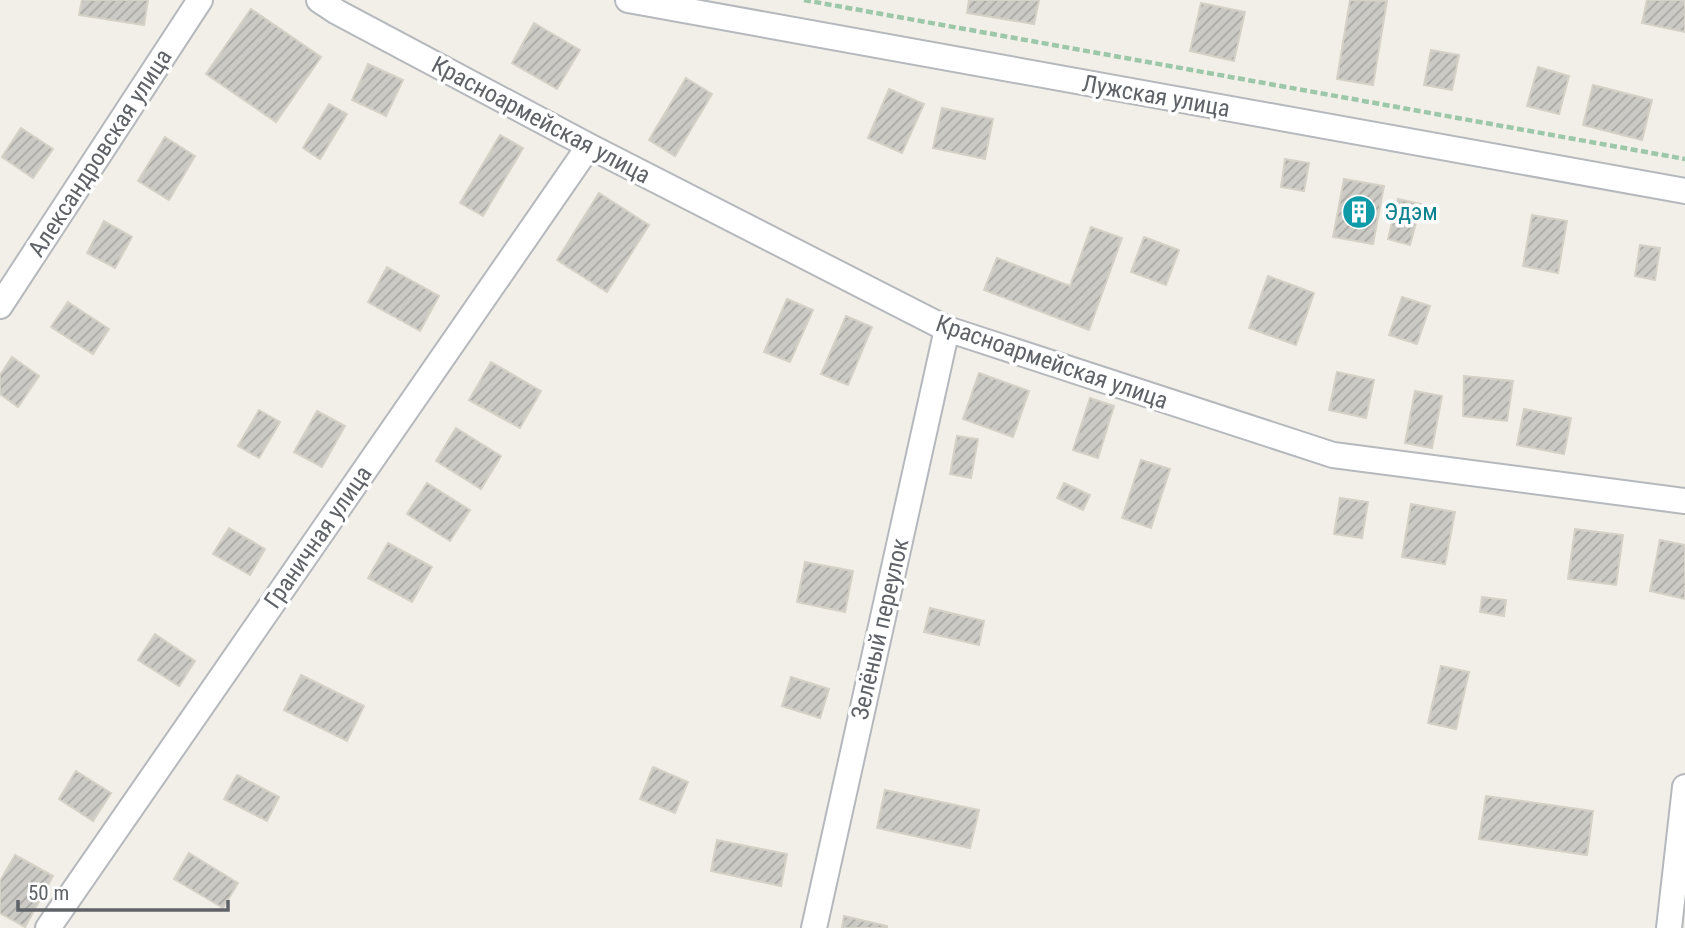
<svg xmlns="http://www.w3.org/2000/svg" width="1685" height="928" font-family="'Roboto Condensed',sans-serif">
<style>
.building{fill:url(#building-hatch);stroke:#d6d1c6;stroke-width:2}
.lines{fill:none;stroke-linecap:round;stroke-linejoin:round}
.street-casing{stroke:#b5b8bc;stroke-width:28}
.path{stroke:#9cc7a9;stroke-width:4.5;stroke-dasharray:7 3.5;stroke-linecap:butt}
.street{stroke:#fff;stroke-width:24}
.labels{text-anchor:middle;stroke-width:7;stroke-linejoin:round;paint-order:stroke}
.street-label{font-size:24px;fill:#5f6368;stroke:#fff}
.culture-label{font-size:24px;fill:#0d838f;stroke:#fff;text-anchor:start}
</style>
<defs>
<pattern id="building-hatch" width="6" height="6" patternUnits="userSpaceOnUse" patternTransform="scale(1.75)"><rect width="6" height="6" fill="#cccac5"/><path d="M-1 1l2-2M0 6l6-6M5 7l2-2" fill="none" stroke="#a9a8a4"/></pattern>
</defs>
<rect width="100%" height="100%" fill="#f1efe8"/>
<path class="building" d="M82 0H148L144 25 79 15Z
M969 0H1039L1034 24 967 13Z
M1350 0 1387 1 1373 85 1337 79Z
M1647 0H1685V32L1642 23Z
M1201 3 1245 12 1234 61 1190 51Z
M251 9 321 57 276 122 206 74Z
M534 23 580 50 557 89 512 63Z
M1431 50 1459 55 1452 90 1424 85Z
M368 64 403 80 386 116 352 100Z
M1538 67 1569 76 1559 114 1527 106Z
M686 78 712 94 675 156 649 140Z
M1593 85 1652 100 1642 140 1583 125Z
M889 89 924 104 902 153 868 138Z
M329 104 347 114 320 159 303 148Z
M942 108 993 119 985 159 933 148Z
M21 128 53 149 33 178 2 157Z
M500 135 523 148 483 216 460 203Z
M165 137 195 156 169 200 138 181Z
M1285 159 1309 163 1304 191 1281 187Z
M1344 179 1384 186 1373 244 1333 237Z
M599 193 649 225 607 292 557 260Z
M1398 199 1421 204 1410 245 1388 239Z
M1532 215 1567 221 1558 273 1523 266Z
M104 221 132 237 115 268 87 253Z
M1091 227 1122 238 1089 330 984 290 997 258 1070 286Z
M1144 237 1179 250 1166 285 1131 272Z
M1640 245 1660 248 1655 280 1635 276Z
M387 267 439 296 420 331 368 302Z
M1268 276 1314 293 1296 345 1249 328Z
M1402 297 1430 306 1417 344 1389 335Z
M787 299 813 310 790 362 764 352Z
M68 302 109 329 93 354 51 327Z
M846 316 872 327 848 385 821 374Z
M12 357 39 376 18 407 0 394V375Z
M491 362 541 391 520 428 469 400Z
M1337 372 1374 380 1366 418 1329 410Z
M979 373 1029 391 1013 437 963 419Z
M1464 376 1513 381 1507 421 1463 416Z
M1415 391 1442 396 1432 448 1405 443Z
M1090 398 1114 406 1098 458 1073 450Z
M1524 409 1571 418 1564 454 1517 445Z
M259 410 280 422 259 458 238 446Z
M317 411 345 426 322 467 294 452Z
M456 428 501 456 481 489 436 461Z
M957 436 978 439 971 478 950 474Z
M1141 460 1170 469 1151 528 1122 518Z
M427 483 470 510 450 541 407 514Z
M1064 483 1090 495 1083 510 1057 498Z
M1340 498 1368 502 1362 538 1334 534Z
M1411 504 1455 512 1445 564 1402 557Z
M229 528 265 549 250 575 213 554Z
M1575 529 1623 535 1616 585 1568 579Z
M1660 540 1685 545V599L1650 591Z
M388 543 432 567 412 602 368 578Z
M805 562 853 571 845 612 797 602Z
M1482 597 1506 600 1504 616 1480 612Z
M930 608 984 621 979 645 924 632Z
M155 634 195 661 179 686 138 660Z
M1441 666 1469 672 1456 729 1428 723Z
M301 675 364 706 347 741 284 710Z
M791 677 829 689 820 718 782 706Z
M653 767 688 782 675 813 640 799Z
M76 771 111 793 93 821 59 799Z
M237 775 279 797 267 821 224 799Z
M885 790 979 810 970 848 877 828Z
M1486 796 1593 811 1587 855 1479 839Z
M717 840 787 854 781 886 711 871Z
M189 853 238 883 223 908 174 879Z
M15 855 53 876 25 927 0 913V881Z
M844 916 887 926V928H842Z"/>
<g class="lines">
<g class="street-casing">
<path id="street" d="M319 0 337 12 589 146 947 329 1333 455 1685 501
M628 0 1685 191
M0 306 200 0
M48 928 589 146
M814 928 947 329
M1669 928 1685 787"/>
</g>
<path class="path" d="M804 0 1685 159"/>
<use href="#street" class="street"/>
</g>
<defs>
<g id="building-disc" transform="scale(1.75)"><circle r="9.5" fill="#0f9aa8" stroke="#fff"/><path d="M-4-6H4V6H1V3H-1V6H-4ZM-2.5-4.3h1.7v1.8h-1.7ZM.8-4.3h1.7v1.8H.8ZM-2.5-1h1.7V.8h-1.7ZM.8-1h1.7V.8H.8Z" fill="#fff"/></g>
</defs>
<g fill-rule="evenodd">
<use href="#building-disc" x="1359" y="212"/>
</g>
<g class="labels">
<g class="street-label">
<text transform="translate(1156 96) rotate(10)" y="8">Лужская улица</text>
<text transform="translate(541 120) rotate(28)" y="8">Красноармейская улица</text>
<text transform="translate(100 153) rotate(-57)" y="8">Александровская улица</text>
<text transform="translate(1052 362) rotate(19)" y="8">Красноармейская улица</text>
<text transform="translate(318 537) rotate(-55)" y="8">Граничная улица</text>
<text transform="translate(880 629) rotate(-77)" y="8">Зелёный переулок</text>
</g>
<g class="culture-label">
<text x="1384" y="220">Эдэм</text>
</g>
</g>
<path d="M18 900v10h210v-10" fill="none" stroke="#5f6368" stroke-width="3.5"/>
<text x="28" y="900" font-size="21" fill="#5f6368" stroke="#ffffff" stroke-width="5" paint-order="stroke">50 m</text>
</svg>
